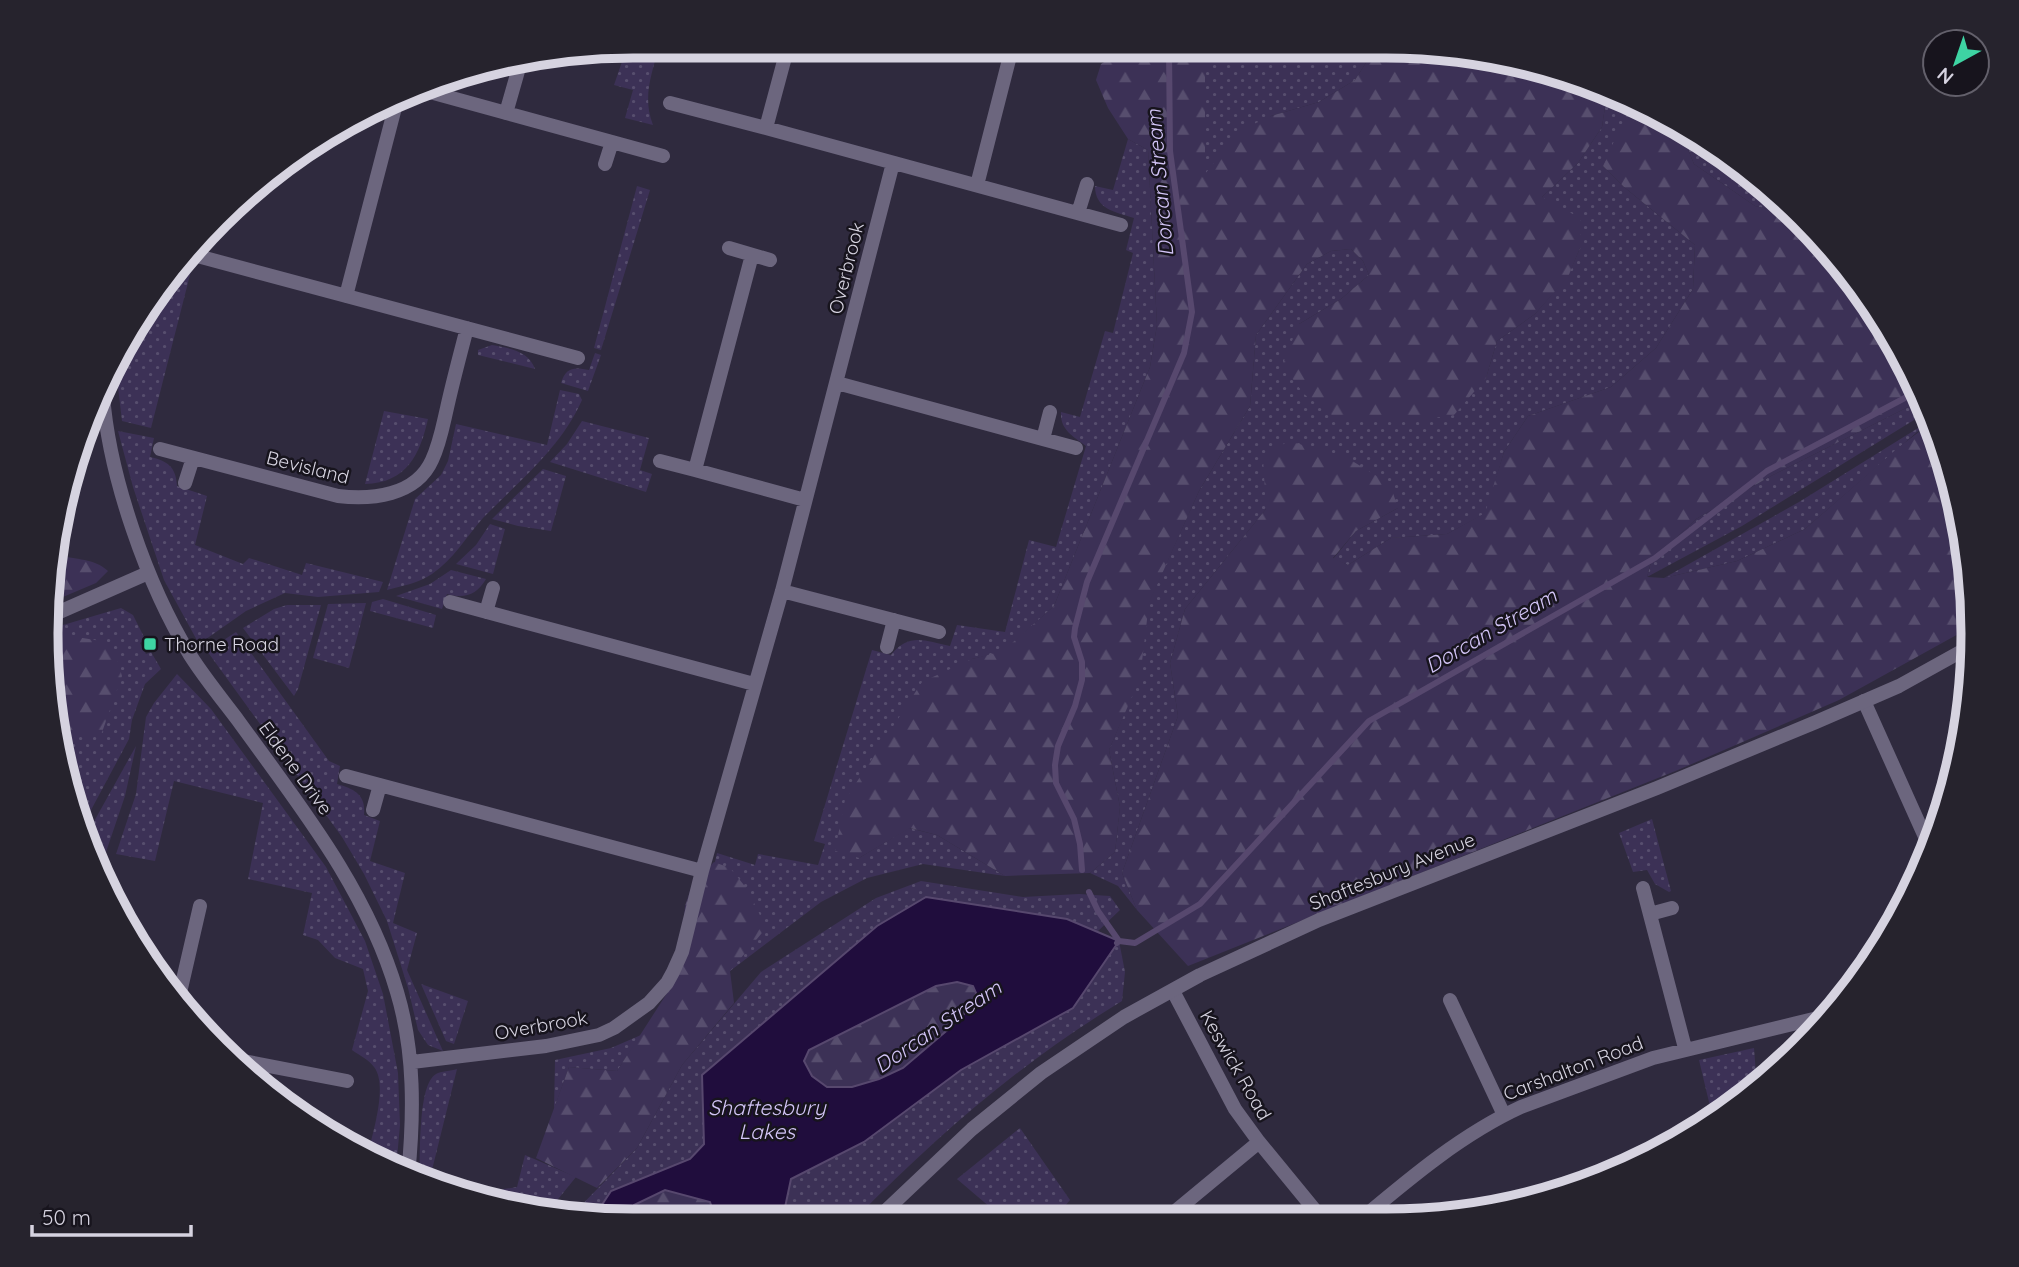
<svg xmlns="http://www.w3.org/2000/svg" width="2019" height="1267" font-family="Quicksand,sans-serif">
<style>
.grass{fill:url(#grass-dots)}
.forest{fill:url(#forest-firs)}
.water{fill:#200d3d;stroke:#57486e;stroke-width:2;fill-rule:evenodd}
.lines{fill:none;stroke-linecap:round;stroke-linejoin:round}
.stream{stroke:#57486e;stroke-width:6}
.minor{stroke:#6c667e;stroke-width:14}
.tertiary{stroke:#6c667e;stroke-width:14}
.poi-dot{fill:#3ed4a3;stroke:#17141d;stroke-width:2.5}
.labels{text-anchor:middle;stroke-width:5;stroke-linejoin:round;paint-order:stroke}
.street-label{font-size:19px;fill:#d6d3e0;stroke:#17141d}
.poi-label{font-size:19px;fill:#d6d3e0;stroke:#17141d;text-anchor:start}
.water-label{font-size:21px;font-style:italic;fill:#d3c5f7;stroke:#17141d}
.rim{fill:none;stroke:#d6d3e0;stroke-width:9}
</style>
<defs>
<pattern id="grass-dots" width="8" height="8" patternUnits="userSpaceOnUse" patternTransform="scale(1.75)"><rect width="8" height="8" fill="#3c3156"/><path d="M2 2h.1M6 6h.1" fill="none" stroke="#574e6e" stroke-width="1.8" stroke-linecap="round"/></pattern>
<pattern id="forest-firs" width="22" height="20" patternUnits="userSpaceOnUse" patternTransform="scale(1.75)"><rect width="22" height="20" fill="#3c3156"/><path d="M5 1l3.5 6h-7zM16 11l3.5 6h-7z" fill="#574e6e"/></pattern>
</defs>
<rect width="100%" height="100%" fill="#2f2a3e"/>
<path class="grass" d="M634 46H659C652 74 642 97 653 125L625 118 633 90 614 85 627 47Z
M1205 49 1374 50 1355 80 1319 102 1271 116 1205 175Z
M1606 89 1670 125 1656 118 1603 166 1624 187 1695 245 1693 289 1656 348 1611 387 1528 416 1504 452 1486 513 1447 534 1391 538 1348 565 1333 559 1356 531 1398 508 1266 509 1185 609 1170 663 1178 716 1122 873 1137 910 1118 886 1090 873 1115 852 1120 807 1109 750 1139 678 1148 604 1199 491 1250 406 1256 335 1307 264 1331 251 1351 249 1363 261 1369 275 1341 299 1299 324 1486 378 1497 341 1535 314 1568 276 1580 248 1542 197 1578 163 1602 127 1607 93Z
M1680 130 1744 167 1796 216 1755 206 1694 164Z
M1128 139 1148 150 1157 325 1150 367 1054 606 1003 652 972 659 859 858 909 828 937 835 1005 876 923 864 867 878 821 902 730 971 715 862 717 853 755 865 758 854 818 865 825 844 814 841 872 650 891 655C909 632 925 641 950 646L957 625 1005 632 1029 540 1056 547 1086 446C1073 436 1060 430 1061 412L1080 417 1105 331 1113 333 1133 253 1126 250 1134 218C1115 212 1095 209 1095 186L1113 190Z
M637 186 650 190 601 350 594 348Z
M180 263 192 267 151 428 122 421 116 370 167 275Z
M492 345C509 348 529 351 535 369L478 355V350Z
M595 353 601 355 588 391 561 383C566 367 574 367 589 370Z
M560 390 579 394 582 400C561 448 519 481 483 518 466 537 454 559 432 574 419 583 402 586 387 590L415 499 441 475 448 461 456 424 547 445Z
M1922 400 1927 412 1742 526 1647 577 1651 562 1696 519 1771 476Z
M384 411 428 419C420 454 407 483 365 484Z
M1931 420 1805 529 1737 561 1664 578 1799 502Z
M582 421 649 438 640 470 652 474 646 492 550 462 567 444Z
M118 431 154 438 150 457C168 461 176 467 177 486L207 496 195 545 243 564 249 558 302 575 306 563 383 582 379 592 318 597 285 593 246 611 199 644 164 580 133 487Z
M543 469 566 476 551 531 518 526 492 519Z
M490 524 505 529 493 574 456 564 476 545Z
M451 570 486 579C477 595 464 599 447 594L442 609 396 596 430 584Z
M383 599 436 615 433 628 370 611 372 602Z
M366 603 349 668 313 658 328 604Z
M287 605H321L298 689 294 696 243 628 274 609Z
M121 608 133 615 145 639 140 643 146 654 151 652 161 669 145 684 132 720 129 739 83 825 66 786 46 630Z
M236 632 329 761 340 766 337 784C355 789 366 795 364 815L380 821 370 861 405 873 393 923 417 933 407 970 443 1051 428 1045 418 1030 408 988 387 921 364 874 342 837 207 651Z
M177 674 211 709 326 867 365 941 383 994 398 1073 400 1125 396 1169 368 1153C373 1133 388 1084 374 1067 369 1060 359 1055 352 1050L368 991 363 969 335 958 318 940 303 935 312 893 248 879 263 803 174 781 155 861 116 854 136 794 146 717 154 703Z
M136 746 125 796 106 852 94 849 87 834Z
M1652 819 1671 891 1669 892 1655 884 1647 870 1633 872 1619 833Z
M921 881 1023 897 1079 894 1110 896 1120 910 1097 932 1067 919 926 897 877 926 703 1075 704 1144 690 1159 611 1191 594 1217H570L637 1148 682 1065 761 972 876 898Z
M1119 941 1125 972 1122 1001C1020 1063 939 1134 856 1218L783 1217 791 1179 864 1142 961 1070 1073 1008Z
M421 984 468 1001 454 1044 446 1041Z
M641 1035 617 1071 569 1067 554 1109 555 1060 611 1048Z
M1754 1048 1757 1087 1713 1119 1699 1060Z
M457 1069 430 1178 445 1182 444 1186 419 1180C421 1158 417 1085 436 1074 441 1071 451 1071 457 1069Z
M1020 1128 1070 1200 1054 1219 1013 1218 1002 1209 998 1214 957 1179Z
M525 1155 576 1177 546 1214 473 1194 517 1187Z"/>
<path class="forest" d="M1141 49H1205V174L1239 131 1271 116 1319 102 1355 80 1374 50H1462L1606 89 1607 93 1602 127 1578 163 1542 197 1580 218V248L1568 277 1535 314 1497 341 1486 378 1454 415 1405 422 1337 419 1304 394 1282 365 1299 324 1341 299 1369 275 1363 261 1351 249 1331 251 1307 264 1256 335 1250 406 1199 491 1149 603 1140 678 1109 750 1120 807 1115 852 1090 873 1005 876 937 835 910 828 859 858 835 851 845 800 922 682 972 659 1003 651 1054 606 1150 367 1157 325 1148 150 1128 139 1108 108 1096 80 1101 64 1114 56 1138 60Z
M1638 118H1656L1680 130 1694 164 1755 206 1796 216 1828 246 1895 340 1922 400 1771 476 1696 519 1651 562 1647 577 1664 578 1737 561 1805 529 1899 447 1932 422 1942 445 1969 557 1971 627 1839 700 1678 770 1188 966 1137 910 1122 873 1178 716 1170 663 1185 609 1266 509 1263 458 1288 441 1344 456 1390 484 1398 508 1356 531 1333 558 1348 565 1391 538 1447 534 1485 513 1504 452 1528 416 1611 387 1656 348 1693 289 1695 245 1624 187 1603 166 1618 132Z
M58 555C76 560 94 558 108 571L96 583 51 602Z
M52 633 101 641 113 647 122 676 101 735 59 732 46 636Z
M714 862 730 868 748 890 766 928 730 971 734 1003 682 1065 637 1148 597 1188 536 1158 569 1067 617 1071 680 973 685 906 692 885Z
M957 982 973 986 976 993 973 1005 951 1027 903 1068 879 1079 852 1087H827L812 1076 804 1061 809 1050 936 986Z
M664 1190 710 1202 715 1217H629L634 1205Z"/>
<path class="water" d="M926 897 1067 919 1119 941 1073 1008 961 1070 864 1142 791 1179 783 1217H715L710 1202 665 1190 634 1205 629 1217H594L611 1191 690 1159 704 1144 702 1075 877 926ZM957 982 973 986 976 993 973 1005 951 1027 903 1068 879 1079 852 1087H827L812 1076 804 1061 809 1050 936 986Z"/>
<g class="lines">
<path class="stream" d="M1082 870 1080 844 1074 819 1056 783 1055 765 1058 746 1075 706 1082 680V662L1074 637 1075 628 1087 582 1184 353 1192 312 1170 151 1169 49
M1089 892 1098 911 1119 941 1117 943
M1119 941 1135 943 1200 904 1369 721 1655 558 1767 471 1918 391"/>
<path class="minor" d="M788 46 766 128 1121 225
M419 89 663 156
M670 103 766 128
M506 113 520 64
M605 164 612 142
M977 185 1012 48
M1078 213 1087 184
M729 248 770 260
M190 254 578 358
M752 255 695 470 805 500
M346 296 397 100
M837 383 1076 448
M103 395C109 476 147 585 190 655 204 677 221 698 237 719 299 805 367 889 397 992 415 1052 414 1115 408 1176
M1043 439 1050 412
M160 449 338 496C371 500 416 496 432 460 440 443 443 425 447 408 453 381 460 355 467 328
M660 461 695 470
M185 483 193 458
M782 591 939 632
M450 602 754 684
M486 612 493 588
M48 617 148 573
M887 647 894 620
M1864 701 1930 848
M346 776 702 871
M373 810 380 785
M1643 888 1685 1048
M1650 914 1672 908
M1173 991 1235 1109 1259 1142 1323 1220
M179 997 200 906
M1450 1000 1504 1115
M238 1060 347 1081
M412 1062 546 1046 599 1035 614 1028 649 1003 667 983 673 972 682 952 702 871 782 591 893 163
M1166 1219 1259 1142
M1360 1220C1410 1178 1462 1134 1521 1107L1653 1058 1830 1015"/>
<path class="tertiary" d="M878 1218 972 1129 1041 1073 1124 1017 1200 975 1319 920 1657 788 1816 722 1899 686 1971 646"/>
</g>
<rect class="poi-dot" x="143" y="637" width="14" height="14" rx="3.5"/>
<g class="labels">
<g class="street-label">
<text transform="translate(846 268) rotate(-76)" y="7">Overbrook</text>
<text transform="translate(308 467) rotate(14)" y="7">Bevisland</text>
<text transform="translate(296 768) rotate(54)" y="7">Eldene Drive</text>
<text transform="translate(1392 871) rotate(-22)" y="7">Shaftesbury Avenue</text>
<text transform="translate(541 1025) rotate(-10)" y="7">Overbrook</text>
<text transform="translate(1236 1065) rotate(60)" y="7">Keswick Road</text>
<text transform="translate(1573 1068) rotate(-21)" y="7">Carshalton Road</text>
</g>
<g class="poi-label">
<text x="164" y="651">Thorne Road</text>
</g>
<g class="water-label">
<text transform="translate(1160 183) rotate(-95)" y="7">Dorcan Stream</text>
<text transform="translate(1491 631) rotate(-30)" y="7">Dorcan Stream</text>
<text transform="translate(938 1027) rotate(-34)" y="7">Dorcan Stream</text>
<text x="767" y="1115">Shaftesbury<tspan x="767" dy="24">Lakes</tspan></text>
</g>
</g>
<path d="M0 0H2019V1267H0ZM633 58H1386A575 575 0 0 1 1961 633V634A575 575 0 0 1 1386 1209H633A575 575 0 0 1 58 634V633A575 575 0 0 1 633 58Z" fill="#26232d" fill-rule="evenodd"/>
<path class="rim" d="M633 58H1386A575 575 0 0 1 1961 633V634A575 575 0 0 1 1386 1209H633A575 575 0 0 1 58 634V633A575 575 0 0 1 633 58Z"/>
<g transform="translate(1956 63) rotate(220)"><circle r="33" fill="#17141d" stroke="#63606b" stroke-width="2"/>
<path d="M0-5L12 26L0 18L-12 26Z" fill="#3ed4a3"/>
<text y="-10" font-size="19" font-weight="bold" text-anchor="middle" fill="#d6d3e0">N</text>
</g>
<path d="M32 1225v10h159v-10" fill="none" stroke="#d6d3e0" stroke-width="3.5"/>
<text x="42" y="1225" font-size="21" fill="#d6d3e0" stroke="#17141d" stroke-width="5" paint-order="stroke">50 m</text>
</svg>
